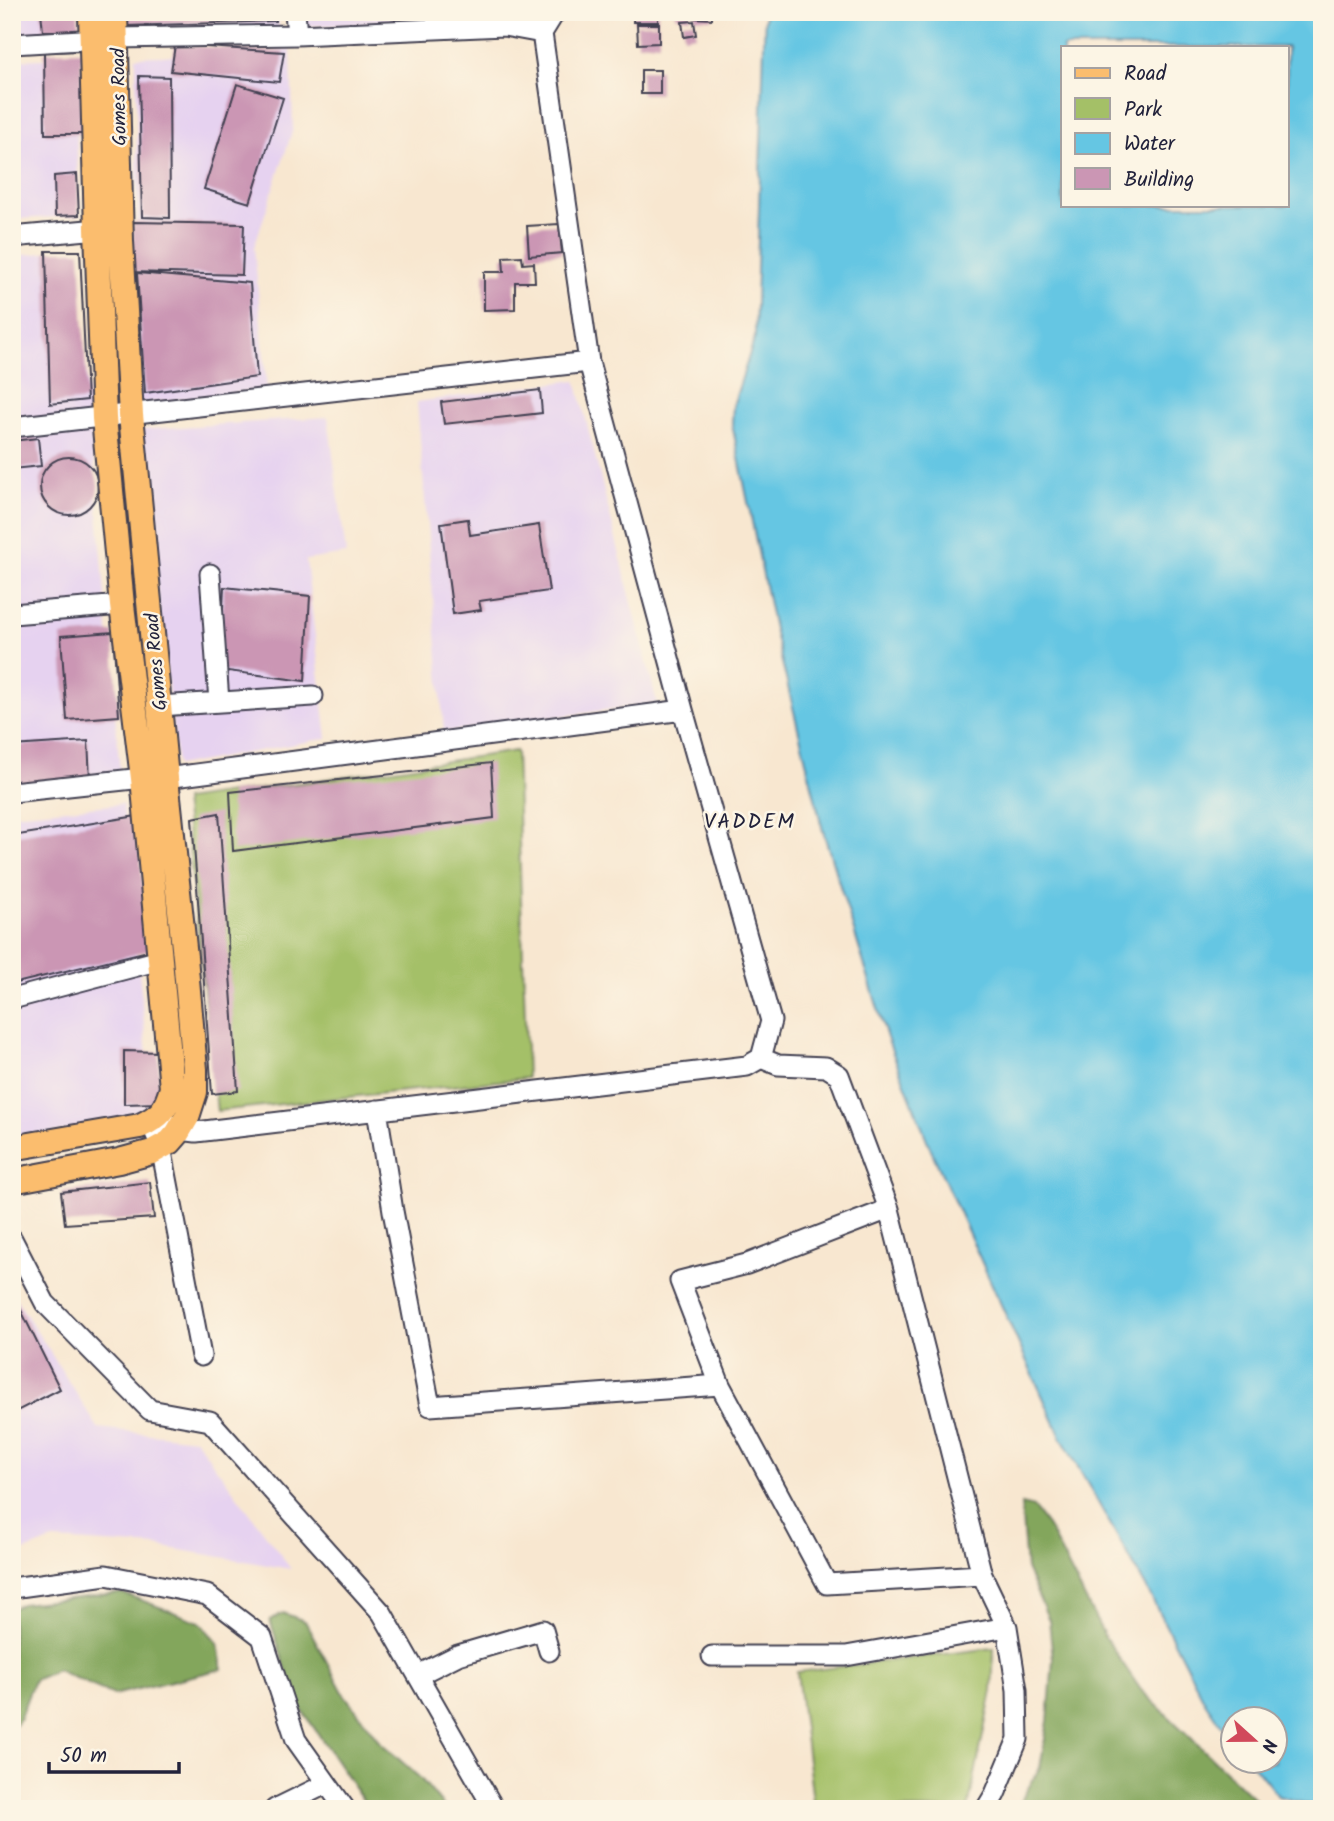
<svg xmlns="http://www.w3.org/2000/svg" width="1334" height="1821" font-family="Kalam,sans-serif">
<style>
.built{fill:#e6d2f0}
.green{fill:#a4c067;stroke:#637151;stroke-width:2}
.forest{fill:#83a65c;stroke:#52644c;stroke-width:2}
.water{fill:#65c6e3;stroke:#44748f;stroke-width:2;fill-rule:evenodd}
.building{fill:#cb96b4}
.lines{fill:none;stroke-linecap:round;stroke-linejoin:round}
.minor-casing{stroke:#424051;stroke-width:23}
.major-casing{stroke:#424051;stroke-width:28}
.minor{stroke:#fff;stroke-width:19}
.major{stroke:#fbbd6e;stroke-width:24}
.labels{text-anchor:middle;stroke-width:5;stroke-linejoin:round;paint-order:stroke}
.street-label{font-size:19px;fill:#22223b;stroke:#fcf5e5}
.neighbourhood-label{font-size:21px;letter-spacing:2px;fill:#22223b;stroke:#fcf5e5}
</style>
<rect width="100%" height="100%" fill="#fcf5e5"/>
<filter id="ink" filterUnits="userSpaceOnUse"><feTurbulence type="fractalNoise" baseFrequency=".0143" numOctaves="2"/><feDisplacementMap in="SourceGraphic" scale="14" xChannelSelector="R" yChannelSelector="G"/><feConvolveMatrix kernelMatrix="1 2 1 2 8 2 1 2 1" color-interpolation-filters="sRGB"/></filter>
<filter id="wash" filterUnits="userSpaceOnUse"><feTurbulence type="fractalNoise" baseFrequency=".00686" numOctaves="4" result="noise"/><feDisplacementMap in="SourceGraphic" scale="28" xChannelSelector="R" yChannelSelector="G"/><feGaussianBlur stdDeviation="1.57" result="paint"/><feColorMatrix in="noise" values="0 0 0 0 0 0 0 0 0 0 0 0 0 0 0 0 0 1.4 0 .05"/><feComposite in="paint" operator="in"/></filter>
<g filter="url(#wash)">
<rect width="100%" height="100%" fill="#f8e7d0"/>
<path class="built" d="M12 12H78V32L12 36Z
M127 12H278L279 29 128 32Z
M302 12H475L476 22 302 26Z
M291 50 293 129 254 247 267 389 139 404 136 57Z
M74 58 79 216 12 219V60Z
M76 250 120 772 12 782V256Z
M576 380 657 703 444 732 417 402Z
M328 417 346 554 306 560 327 738 177 766 139 430Z
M123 804 153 1118 12 1138V814Z
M12 1292 98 1428 195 1439 291 1569 157 1546 53 1540 12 1556Z"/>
<path class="green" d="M516 751 527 1078 217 1111 184 800Z
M994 1648 992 1691 968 1809H814L797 1672Z"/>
<path class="forest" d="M1021 1504 1033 1507 1048 1527 1105 1637 1141 1690 1262 1806 1270 1809H1016L1040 1768 1048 1721 1053 1659 1049 1620 1026 1569Z
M122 1593 200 1622 218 1643 222 1669 113 1695 57 1670 34 1680 19 1720 12 1727V1609L21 1604Z
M283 1613 305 1621 344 1694 380 1742 421 1779 446 1809H369L302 1710 290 1682 270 1620Z"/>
<path class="water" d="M765 12H1322V1808L1278 1796 1251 1762H1274V1720H1232V1742L1205 1702 1146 1587 1061 1437 931 1150 887 1038 823 831 774 629 732 424 733 406 755 337ZM1063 47H1287V205H1063Z"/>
<g id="blocks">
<path class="building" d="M41 12H78L79 31H43Z
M126 12H276V21L127 26Z
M634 12H658V22H633Z
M675 12H690V18L675 16Z
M695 12H712V19L694 18Z
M694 21 696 35 684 37 682 22Z
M637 24H659V43L638 44Z
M175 45 284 52 279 82 171 71Z
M81 51 82 134H45L44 52Z
M641 70H660V94H641Z
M139 76 169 77 170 218 142 217Z
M237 84 283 98 250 203 204 189Z
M77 174 79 215 55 216 54 176Z
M133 222 244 224 242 275 132 272Z
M559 224 562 253 529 256 527 226Z
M46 251H80L87 400 50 404Z
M522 256 523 264 534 263 535 282H515V309L484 310V272H504L503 257Z
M137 273 250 283 257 377 145 393Z
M540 390 542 413 444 424 441 402Z
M38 438 41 466 12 469V441Z
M40 486a29 29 0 1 1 58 0a29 29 0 1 1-58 0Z
M468 519 470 535 539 525 549 591 479 601 481 610 453 614 441 523Z
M224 587 310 596 305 681 220 670Z
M113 632 119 716 67 720 61 636Z
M88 741 90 779 12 785V746Z
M491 763 494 818 233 851 230 792Z
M219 813 238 1091 212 1094 192 818Z
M137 816 148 951 12 984V836Z
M124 1051 159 1052V1103L124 1104Z
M150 1182 154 1218 65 1224 61 1192Z
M12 1292 60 1389 17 1411 12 1400Z"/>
</g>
</g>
<g filter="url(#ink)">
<use href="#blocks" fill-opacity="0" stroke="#424051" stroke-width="2"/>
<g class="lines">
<g class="minor-casing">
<path id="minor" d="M295 12 297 35
M12 44 116 38 297 35 504 26 542 33
M12 237 109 228
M12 427 589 362
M210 574 219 702
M12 614 122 605
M159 706 313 696
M12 792 143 778H166L683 710
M12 999 160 960
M761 1058 778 1065 826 1067 839 1075 889 1209 982 1575 1007 1627 1017 1690 1018 1739 995 1794 986 1809
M377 1110 393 1211 430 1406 720 1385 827 1584 982 1575
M156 1118 180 1130 196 1132 747 1066 761 1058 771 1021 683 710 589 362 542 33 555 12
M150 1121 161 1147 201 1356
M12 1239 45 1303 150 1410 210 1421 382 1613 494 1809
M720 1385 680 1281 747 1264 889 1209
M12 1588 106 1575 207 1595 262 1637 296 1740 345 1809
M712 1656H846L1007 1627
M418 1675 458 1655 543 1630 549 1651
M275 1809 326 1784"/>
</g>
<g class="major-casing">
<path id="major" d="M12 1148 140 1126C161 1116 166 1110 172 1088L143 778 122 605 104 418 97 229 91 12
M12 1181 119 1161 152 1152 170 1142 177 1134 187 1117 195 1092V1069L185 957 166 778 131 415 121 241 115 12"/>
</g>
<use href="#minor" class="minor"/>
<use href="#major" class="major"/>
</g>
</g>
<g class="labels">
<g class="street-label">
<text transform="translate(118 97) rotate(-91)" y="7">Gomes Road</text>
<text transform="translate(155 662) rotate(-95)" y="7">Gomes Road</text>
</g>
<g class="neighbourhood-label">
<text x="750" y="828">VADDEM</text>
</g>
</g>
<rect width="1334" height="1821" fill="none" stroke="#fcf5e5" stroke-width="42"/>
<rect x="1061" y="46" width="228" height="161" fill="#fcf5e5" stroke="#a5a1a1" stroke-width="2"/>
<rect x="1075" y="68" width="35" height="10" fill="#fbbd6e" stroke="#a5a1a1" stroke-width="2"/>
<text x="1124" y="80" font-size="21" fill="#22223b">Road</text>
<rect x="1075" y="98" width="35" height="21" fill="#a4c067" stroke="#a5a1a1" stroke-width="2"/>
<text x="1124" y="116" font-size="21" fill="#22223b">Park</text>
<rect x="1075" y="133" width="35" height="21" fill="#65c6e3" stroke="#a5a1a1" stroke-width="2"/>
<text x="1124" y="150" font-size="21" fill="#22223b">Water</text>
<rect x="1075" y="168" width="35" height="21" fill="#cb96b4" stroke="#a5a1a1" stroke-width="2"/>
<text x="1124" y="186" font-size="21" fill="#22223b">Building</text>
<g transform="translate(1254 1740) rotate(111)"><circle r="33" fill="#fcf5e5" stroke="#a5a1a1" stroke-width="2"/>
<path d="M0-5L12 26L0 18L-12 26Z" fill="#d1495b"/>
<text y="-10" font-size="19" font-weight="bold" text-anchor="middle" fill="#22223b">N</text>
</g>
<path d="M49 1762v10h130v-10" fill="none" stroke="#22223b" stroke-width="3.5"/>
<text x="60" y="1762" font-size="21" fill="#22223b" stroke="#fcf5e5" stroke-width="5" paint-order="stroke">50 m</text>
</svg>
